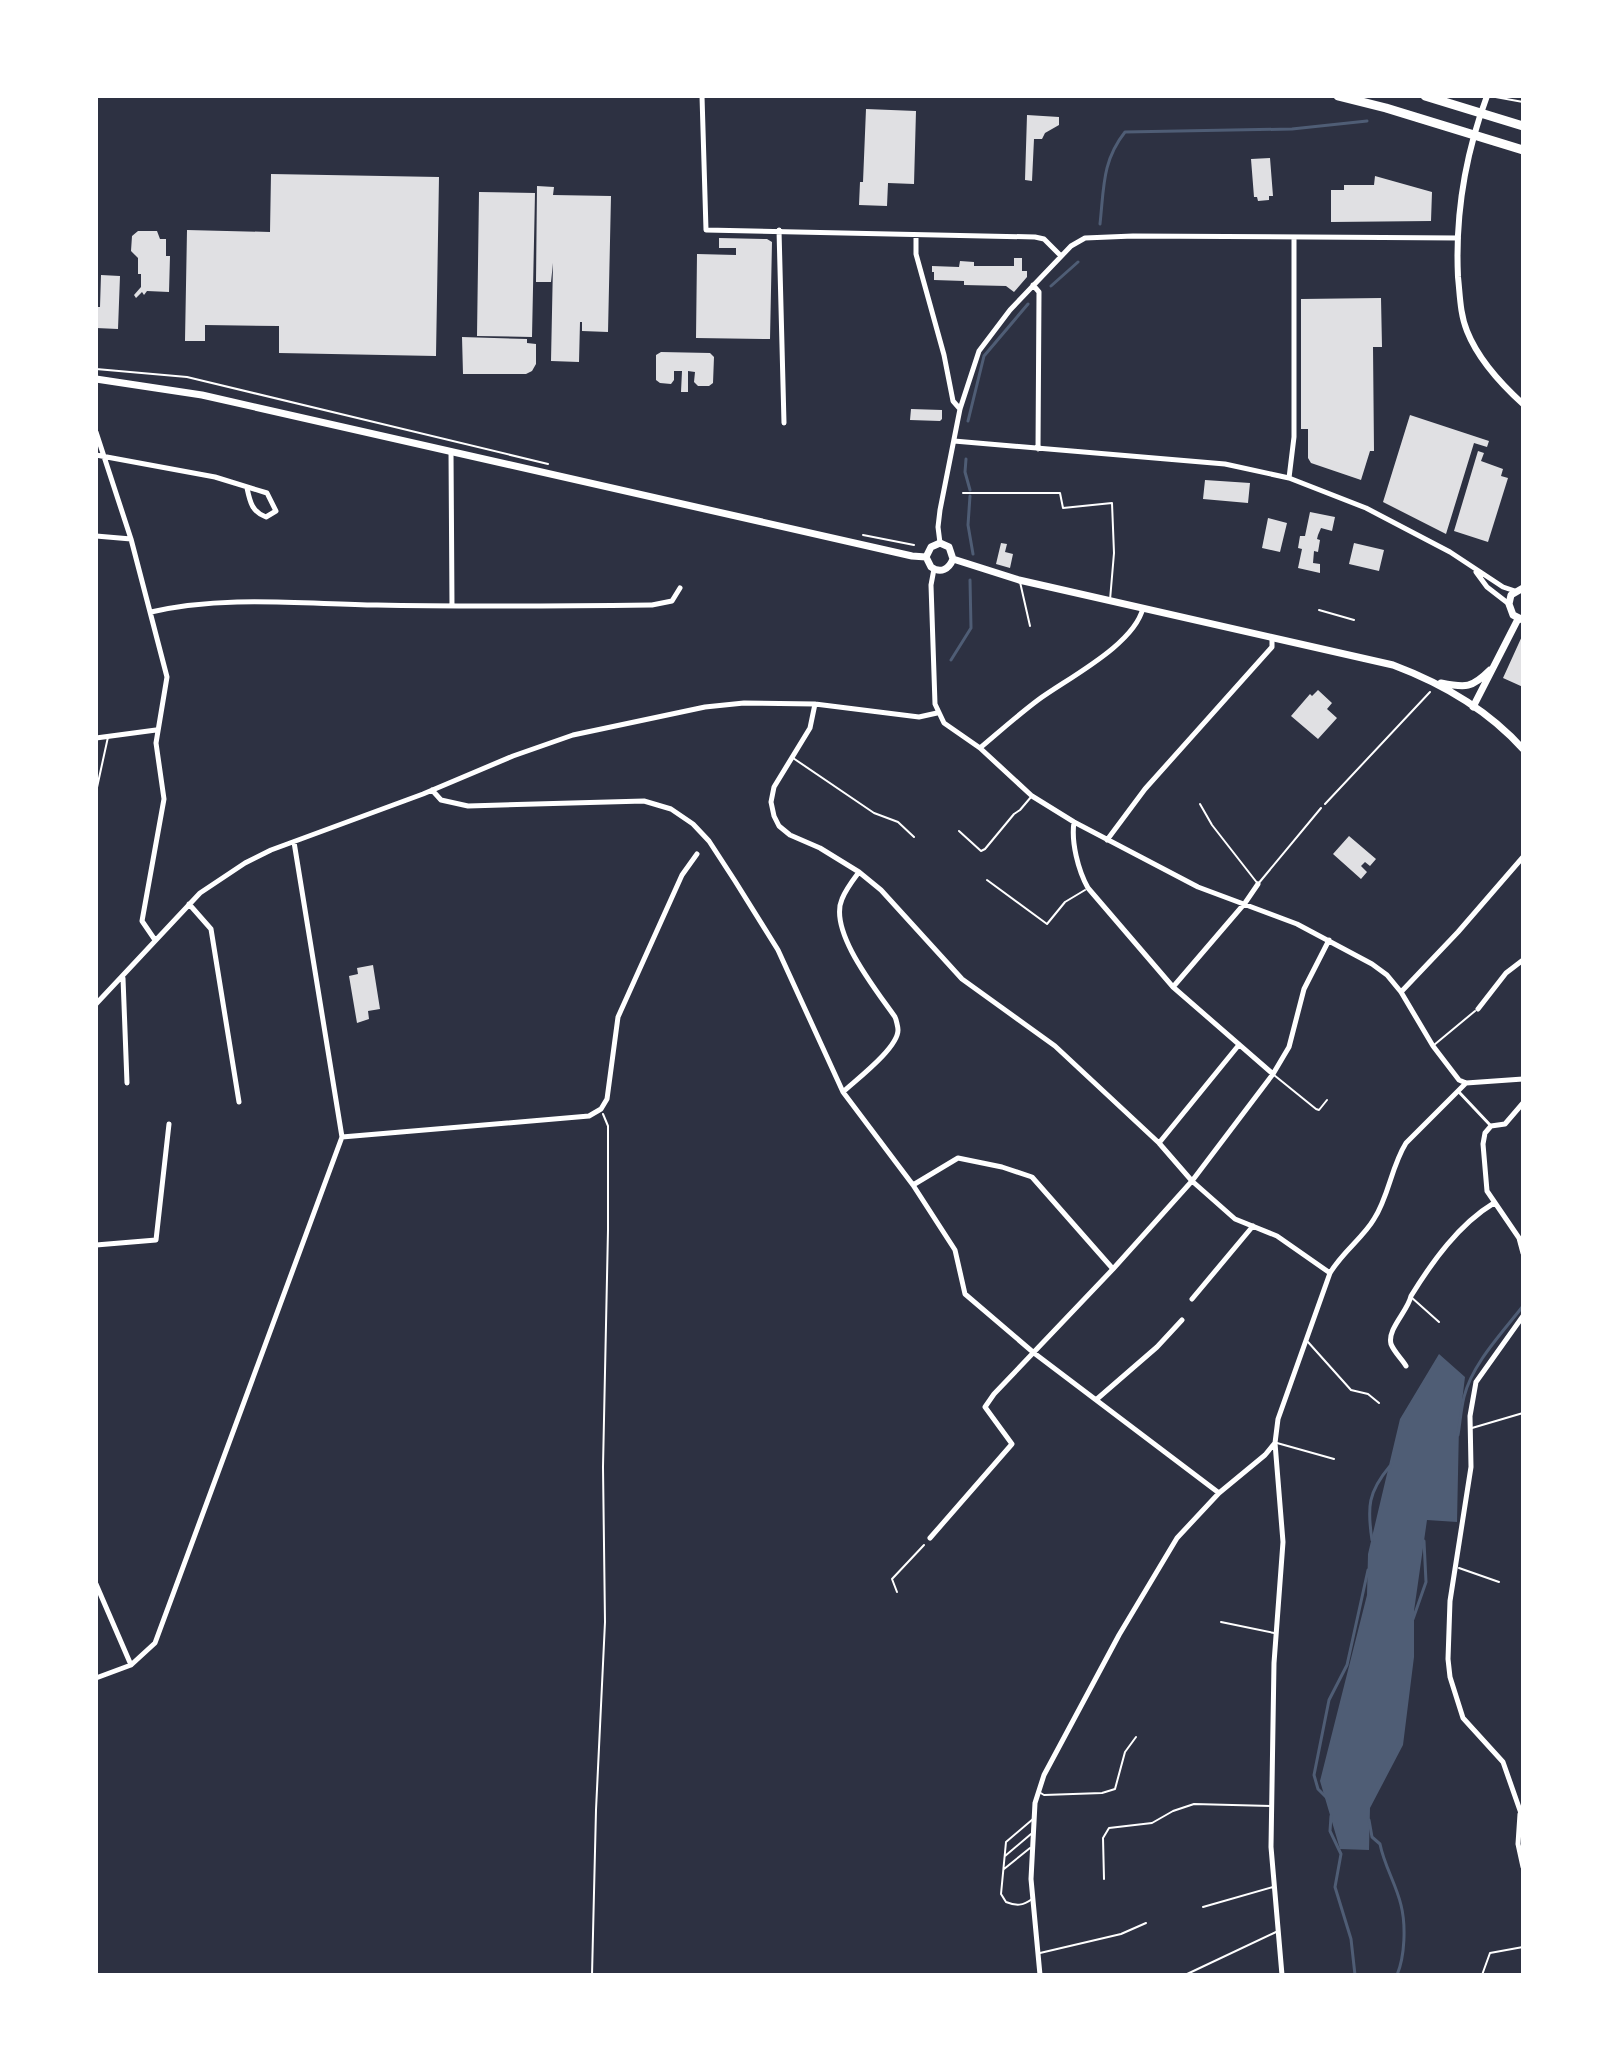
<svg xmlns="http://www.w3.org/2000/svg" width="1619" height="2071" font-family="'Asap Condensed',sans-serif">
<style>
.water{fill:#4f5d75}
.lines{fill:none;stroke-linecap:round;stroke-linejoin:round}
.stream{stroke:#4f5d75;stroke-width:3}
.building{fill:#e0e0e3}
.path{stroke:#fff;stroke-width:2}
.service{stroke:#fff;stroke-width:2}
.pedestrian{stroke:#fff;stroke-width:3}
.minor{stroke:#fff;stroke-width:5}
.tertiary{stroke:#fff;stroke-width:6}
.secondary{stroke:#fff;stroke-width:7}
.motorway{stroke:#fff;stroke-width:9}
</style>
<rect width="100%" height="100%" fill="#2d3142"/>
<path class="water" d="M1439 1354 1465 1377 1459 1426 1457 1522 1427 1520 1414 1611V1657L1403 1745 1370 1808 1369 1850 1340 1849 1320 1781 1367 1595 1368 1554 1400 1419Z"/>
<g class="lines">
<path class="stream" d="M1100 224C1104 188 1102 161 1125 132L1292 129 1367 121
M1051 286 1078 262
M968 421 984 356 1028 304
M966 459 965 472 970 490
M970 496 968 525 973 554
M951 660 971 628 970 580
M1458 1435C1460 1423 1461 1409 1464 1397 1472 1364 1502 1333 1523 1306
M1372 1540C1367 1507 1368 1492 1390 1466
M1413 1619 1426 1582 1424 1541
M1327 1798 1318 1789 1314 1775 1329 1700 1347 1665 1368 1570
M1331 1816 1330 1831 1341 1854 1335 1887 1351 1939 1355 1975
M1369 1820 1372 1837 1380 1844C1384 1865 1396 1884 1401 1905 1406 1925 1405 1956 1397 1975"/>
</g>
<path class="building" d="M866 109 916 111 914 184 888 183 887 206 859 205 860 182H863Z
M1027 115 1059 117V125L1045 133 1042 139H1034L1032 181 1025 180Z
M1270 158 1273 196H1269V200L1258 201 1257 197H1254L1251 159Z
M271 174 439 177 436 356 279 353V326L205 325V341H185L187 230 270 232Z
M1375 176 1432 192 1431 221 1331 222V190H1344V185H1374Z
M537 186 554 187 553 195 611 196 608 332 582 331V322H580L579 362 551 361 553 263 551 282H536Z
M479 192 535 193 532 337 477 336Z
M138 231H157L160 239H166V256H170L169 292 147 291 144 295 142 292 136 298 134 295 141 287V274H138V258L131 251 132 236Z
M719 238 767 239 772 242 770 339 696 338 697 254 736 255V248H719Z
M1014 258H1022V271H1027V277L1014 292 1006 286 964 285V281L934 280V272H932V266L959 267 960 261 974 262V266H1014Z
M101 275 120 276 118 329 96 328V307H100Z
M1381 298 1382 347H1373L1374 451H1370L1361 480 1311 463 1308 458V429H1301V299Z
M462 337 527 339V343L536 344V364L532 371 526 374H463Z
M661 352 710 353 714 357 713 383 709 386H698L694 382 695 372 688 371V392H681L682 371H674V380L671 384 660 383 656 380V355Z
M911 409 942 410V419L940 421 910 420Z
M1410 415 1489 441 1487 447 1474 443 1446 534 1383 502Z
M1478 451 1484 453 1481 461 1503 469 1501 476 1508 478 1488 542 1454 531Z
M1205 480 1250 483 1248 503 1203 499Z
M1310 512 1335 517 1332 531 1321 528 1318 535 1317 539 1320 540 1318 552 1314 551 1313 563 1320 564V573L1298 568 1302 549 1298 548 1300 536H1305Z
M1268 518 1287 523 1280 552 1262 548Z
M1001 543 1007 544 1005 552 1013 554 1010 568 996 564Z
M1354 543 1384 550 1379 571 1349 564Z
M1523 634V687L1503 678Z
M1318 690 1332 703 1327 709 1337 718 1318 739 1291 716 1310 694 1312 696Z
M1349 836 1376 859 1370 866 1365 862 1361 866 1367 872 1361 879 1333 854Z
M373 965 380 1009 368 1011 369 1019 357 1023 349 976 358 974 357 968Z"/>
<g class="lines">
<path class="path" d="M96 369 187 377 548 464
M863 535 914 545
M1325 804 1430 692
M897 1592 892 1579 924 1545
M592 1975 596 1810 605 1622 603 1467 608 1230V1126L603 1114"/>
<path class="service" d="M1490 96 1523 102
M963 493H1060L1063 508 1112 503 1114 553 1110 600
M1020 582 1030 626
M1319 610 1354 620
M793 758 874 813 898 822 914 837
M96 792 108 737
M1200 804 1212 825 1258 884 1321 808
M959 831 981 851 985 849 1014 814 1020 810 1031 797
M987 880 1047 924 1065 902 1085 890
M1434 1045 1475 1011
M1274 1075 1316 1109 1319 1110 1327 1100
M1411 1297 1439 1322
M1308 1342 1351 1390 1368 1394 1379 1403
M1472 1428 1523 1413
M1277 1443 1334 1459
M1459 1568 1499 1582
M1221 1622 1274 1633
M1039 1792 1044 1795 1102 1793 1115 1789 1125 1752 1136 1737
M1005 1856 1031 1834
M1004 1869 1030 1848
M1104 1879 1103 1838 1109 1828 1152 1823 1173 1811 1194 1804 1271 1806
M1032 1899C1023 1906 1016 1906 1006 1902L1001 1894 1006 1842 1033 1819
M1203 1907 1273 1887
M1040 1953 1121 1934 1146 1923
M1185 1975 1276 1932
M1482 1975 1490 1953 1523 1947"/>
<path class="pedestrian" d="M1458 1091 1491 1126"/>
<path class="minor" d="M702 96 706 230 1035 237 1044 239 1060 255
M779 230 784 423
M916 235V254L944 355 953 401 960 409
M1033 285 1039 292 1038 449
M96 432 131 539 167 677 156 743 164 799 142 921 155 940
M954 441 1225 464 1289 478 1366 508 1450 552 1503 587 1515 591
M451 451 452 606
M96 455 215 477 267 493 276 511 266 517C252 512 250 502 247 488
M1289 478 1294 437V238
M96 536 131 539
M940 543 938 527 940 510 960 409 979 351 1010 310 1071 246 1085 238 1133 236 1458 238
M934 569 931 585 935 704 944 723 980 748 1032 796 1074 822 1198 887 1297 924 1372 964 1387 975 1401 992 1433 1046 1459 1080 1466 1083 1523 1079
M1476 572 1487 587 1509 604
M151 612C225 595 302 604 377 605 469 607 560 606 652 605L672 601 680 588
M815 704 810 728 774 787 771 802 774 816 779 826 790 835 820 848 859 872 881 890 962 979 1055 1046 1159 1143 1192 1181 1235 1219 1277 1236 1330 1273
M96 738 156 730
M980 748C999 732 1018 715 1038 700 1068 678 1134 645 1143 608
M432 790 441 800 468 806 644 801 671 809 693 824 709 841 735 881 778 950 843 1092 913 1185 955 1250 965 1294 1034 1353 1219 1493
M1074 822C1071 842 1078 870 1088 888L1173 987 1273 1074
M1107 840 1145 789 1272 647V638
M189 904 211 929 239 1102
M123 978 127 1083
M1173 987 1245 903 1258 884
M1401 992 1458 932 1523 857
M96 1004 200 893 245 863 271 850 423 794 513 756 573 735 705 707 744 703 815 704 919 717 937 713
M1478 1009 1506 973 1523 960
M843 1092C857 1079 898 1048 898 1030 898 1027 896 1019 895 1017 877 991 828 931 842 899 846 889 853 880 859 872
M1523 1103 1505 1124 1491 1126 1485 1133 1483 1144 1487 1191 1519 1238 1523 1253
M342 1137 589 1116 601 1109 607 1099 618 1017 682 875 697 854
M1159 1143 1238 1046
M913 1185 958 1158 1002 1167 1032 1177 1113 1269
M96 1245 156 1240 169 1124
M1192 1299 1253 1226
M1523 1316 1476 1382 1470 1416 1471 1467 1450 1601 1448 1659 1450 1677 1463 1718 1503 1762 1523 1819
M1406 1366C1402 1359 1394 1352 1391 1344 1387 1329 1408 1311 1411 1296 1432 1262 1459 1224 1494 1203
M1097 1399 1157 1347 1182 1320
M930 1538 1012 1444 985 1407 994 1394 1113 1269 1192 1181 1273 1074 1289 1047 1304 989 1329 940
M96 1584 131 1665
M96 1678 131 1665 155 1643 342 1137 294 842
M1520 1814 1518 1844 1523 1867
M1040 1975 1031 1879 1035 1803 1044 1775 1119 1635 1177 1538 1219 1493 1265 1455 1274 1444
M1282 1975 1271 1847 1274 1663 1283 1542 1275 1443 1278 1419 1330 1273C1343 1251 1363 1238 1374 1219 1389 1196 1391 1167 1406 1143L1466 1083"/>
<path class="tertiary" d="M1487 96C1465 155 1455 214 1458 277 1460 295 1460 314 1467 331 1478 359 1501 384 1523 404"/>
<path class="secondary" d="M96 379 202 395 912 556 926 557
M926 557 931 547 940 543 949 547 953 559
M926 557 931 567C941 574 949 569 953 559
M953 559 1019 580 1393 665C1441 683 1488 710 1523 749
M1523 588 1511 595 1509 604 1513 615 1523 620
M1441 683C1466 688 1472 688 1490 670
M1473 707 1518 619"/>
<path class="motorway" d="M1338 96 1386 108 1523 150
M1425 96 1523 126"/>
</g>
<rect width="1619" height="2071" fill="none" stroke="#ffffff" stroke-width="196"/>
</svg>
